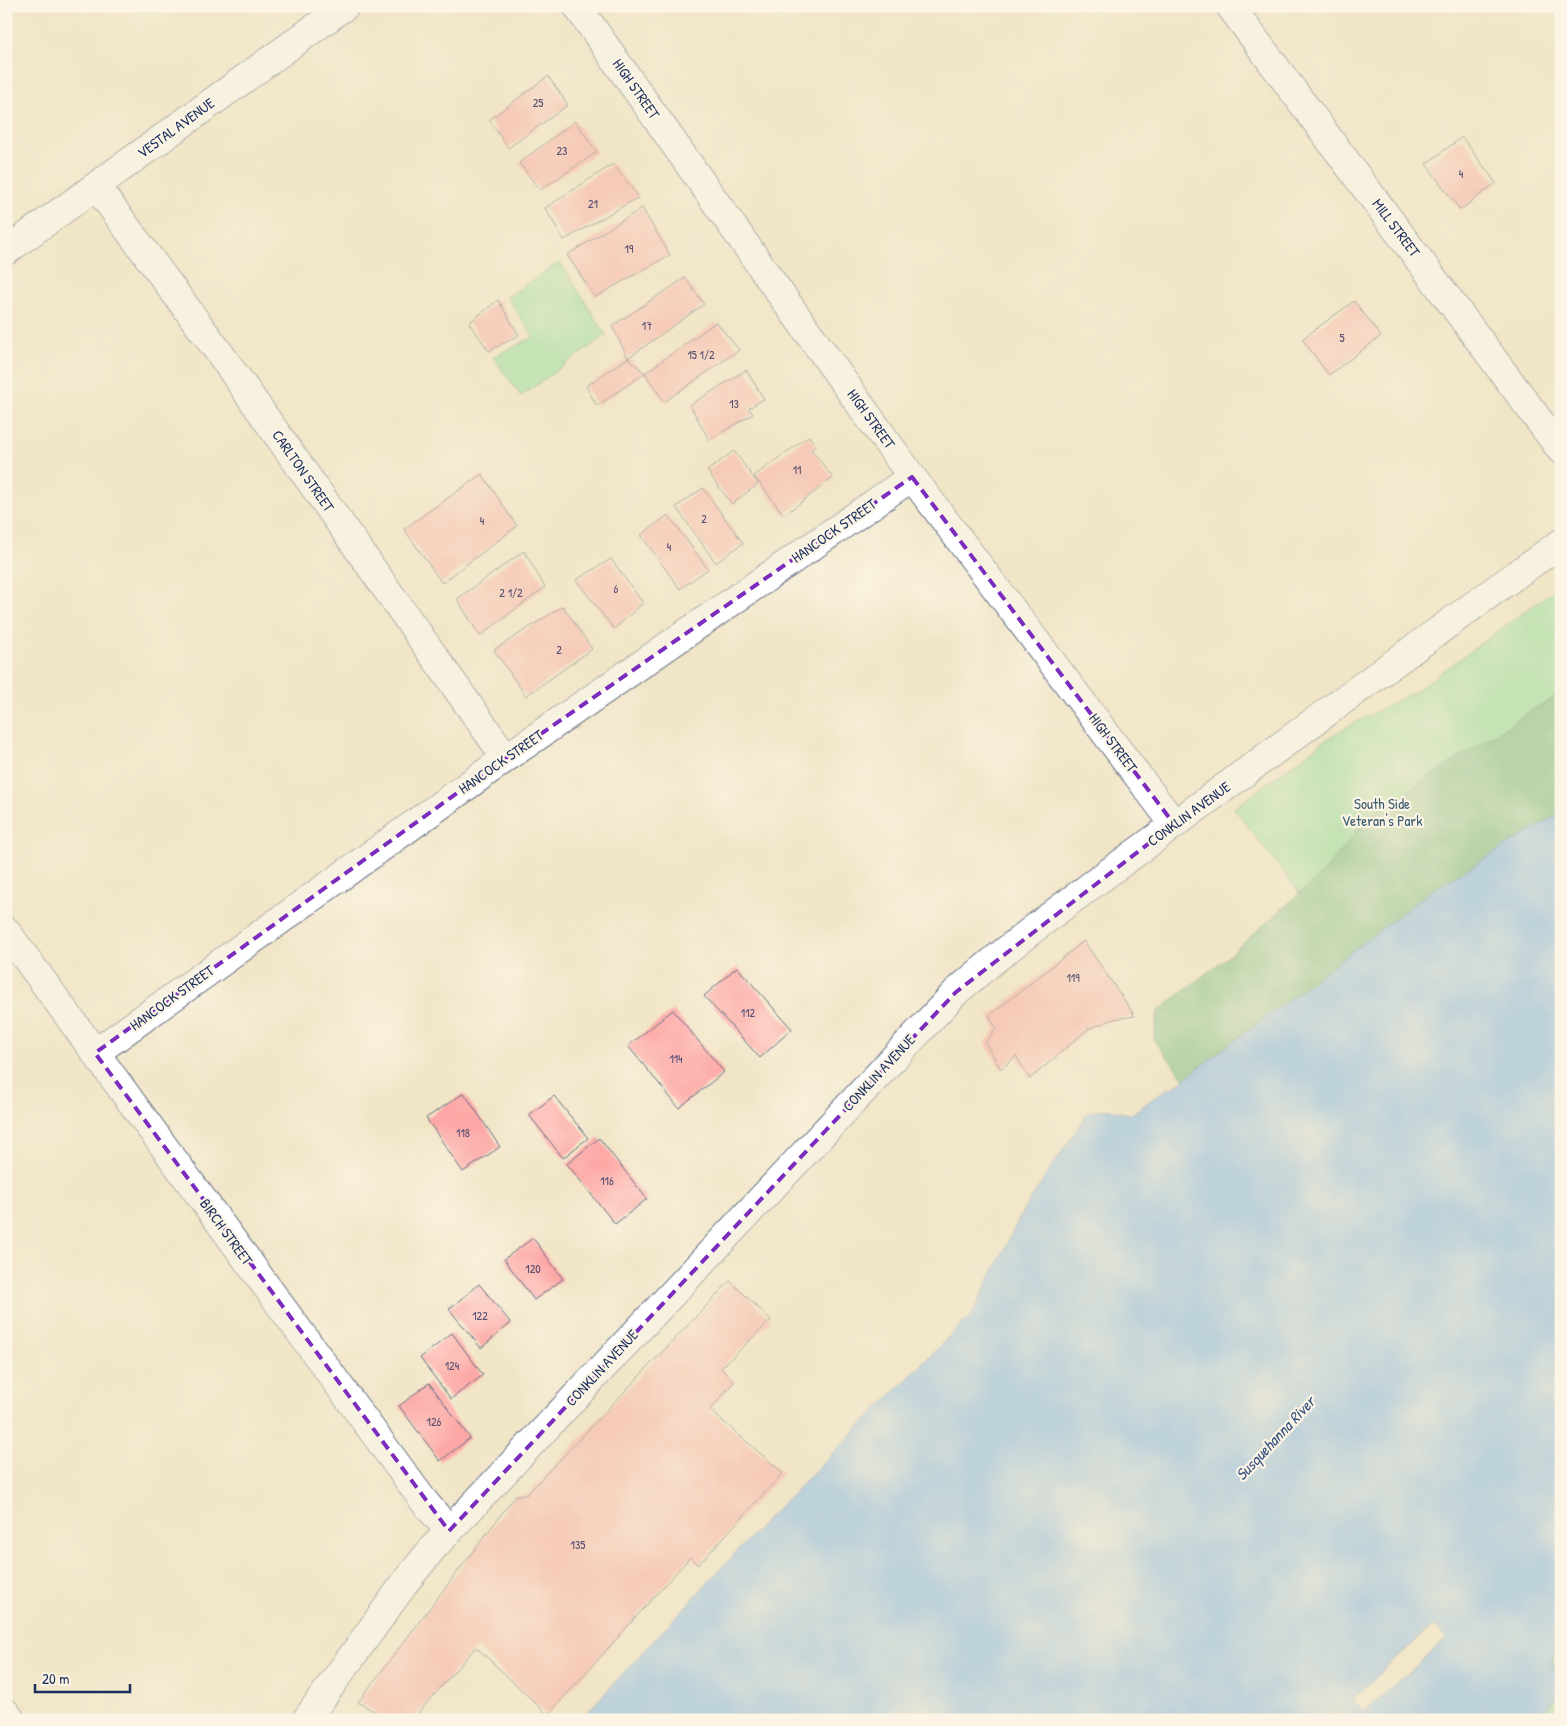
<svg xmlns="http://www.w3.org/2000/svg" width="1567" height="1726" font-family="'Patrick Hand',sans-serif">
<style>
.green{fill:#90e0a0;stroke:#56887f}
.forest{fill:#74be86;stroke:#487672}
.water{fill:#82baf2;stroke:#4e74a8;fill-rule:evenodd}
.building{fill:#fda8a6}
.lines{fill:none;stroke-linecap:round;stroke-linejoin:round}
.minor-casing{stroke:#666f83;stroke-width:30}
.major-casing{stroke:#666f83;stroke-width:30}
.minor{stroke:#fff;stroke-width:28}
.major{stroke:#fff;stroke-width:28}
.marked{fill:none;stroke:#7b2cbf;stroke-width:4;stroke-dasharray:10 6;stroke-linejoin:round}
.labels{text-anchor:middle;stroke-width:4.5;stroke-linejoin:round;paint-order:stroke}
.number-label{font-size:12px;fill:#544d70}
.street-label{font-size:15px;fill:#1b2f5e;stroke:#fcf5e5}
.park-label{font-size:15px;fill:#385b6e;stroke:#fcf5e5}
.water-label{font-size:16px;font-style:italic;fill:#355283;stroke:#fcf5e5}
</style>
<rect width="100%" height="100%" fill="#fcf5e5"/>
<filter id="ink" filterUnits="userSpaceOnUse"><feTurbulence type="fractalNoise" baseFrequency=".02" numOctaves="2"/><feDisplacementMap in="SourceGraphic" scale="10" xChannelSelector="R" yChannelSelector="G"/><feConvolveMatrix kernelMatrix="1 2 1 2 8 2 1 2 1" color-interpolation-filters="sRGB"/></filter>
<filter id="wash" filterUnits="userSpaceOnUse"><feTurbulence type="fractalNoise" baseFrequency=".0096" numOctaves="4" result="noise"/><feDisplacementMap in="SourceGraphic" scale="20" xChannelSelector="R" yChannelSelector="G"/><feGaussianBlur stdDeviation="1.12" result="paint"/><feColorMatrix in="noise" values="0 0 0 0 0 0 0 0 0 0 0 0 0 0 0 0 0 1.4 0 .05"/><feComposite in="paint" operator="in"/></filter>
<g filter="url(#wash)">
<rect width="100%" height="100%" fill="#f1e5c7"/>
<path class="green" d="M560 262 606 335 521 396 493 357 534 337 507 297Z
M1561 585V813L1347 955 1234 808 1334 734 1416 691Z
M1561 1653V1677L1551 1660Z
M1561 1694V1720H1532Z"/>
<path class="forest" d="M1561 694V813L1431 891 1184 1079 1154 1040 1158 1011 1226 958 1322 874 1367 818 1534 709Z"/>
<path class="water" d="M1561 813V1653L1551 1660 1561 1677V1694L1532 1720H580L768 1518 973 1313 1023 1211 1087 1114C1102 1106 1114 1110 1130 1115L1168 1088 1171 1089 1431 891ZM1433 1625 1446 1639 1364 1712 1352 1699Z"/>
<g id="blocks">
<path class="building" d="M548 76 568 105 508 148 489 120Z
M575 121 597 152 540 190 519 163Z
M1462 137 1496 183 1460 210 1426 164Z
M613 164 639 197 564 240 545 208Z
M642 208 670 255 595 297 567 255Z
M685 278 704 304 628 358 612 326Z
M498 300 519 335 489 351 469 323Z
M1354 301 1381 336 1329 375 1302 339Z
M716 322 739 350 664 402 645 373 597 406 586 386 628 358 645 373Z
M746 370 764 399 749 408 753 414 709 440 690 405Z
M809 436 816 446 811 449 833 478 784 515 754 476Z
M734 451 758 484 732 504 707 471Z
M482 474 517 526 442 583 404 529Z
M703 488 743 543 716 563 676 507Z
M668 515 708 569 680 589 641 535Z
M524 551 545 587 480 636 457 599Z
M611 559 643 603 614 629 576 580Z
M563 606 592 649 526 696 494 650Z
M1084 941 1135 1016 1114 1019 1088 1029 1030 1079 1016 1056 1001 1069 985 1043 996 1028 989 1016Z
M737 967 792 1029 760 1058 704 996Z
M673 1010 724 1072 679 1108 628 1046Z
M464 1093 500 1147 463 1172 426 1118Z
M554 1096 588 1138 563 1158 529 1115Z
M599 1138 647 1199 615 1224 567 1164Z
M533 1238 563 1279 534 1300 504 1259Z
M730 1281 771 1320 721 1368 734 1382 710 1410 783 1473 698 1565 690 1557 548 1715 476 1647 412 1720H389L358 1702 516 1495H526Z
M479 1284 511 1323 481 1348 449 1309Z
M452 1333 483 1375 451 1399 420 1358Z
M429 1383 470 1438 440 1461 399 1406Z"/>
</g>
</g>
<g filter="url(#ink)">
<use href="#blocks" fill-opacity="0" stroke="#666f83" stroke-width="1"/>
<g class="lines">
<g class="minor-casing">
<path id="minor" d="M577 6 772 282 912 477 1174 824
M1230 6 1561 450
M96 186 221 355 506 758
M6 251 345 6
M6 931 423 1500 449 1531
M95 1053 506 758 912 477
M6 1713 11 1720"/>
</g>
<g class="major-casing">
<path id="major" d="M306 1720 407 1580 433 1548 956 992C1030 928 1111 871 1190 813 1313 722 1436 631 1561 543"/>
</g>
<use href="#minor" class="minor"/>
<use href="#major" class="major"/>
</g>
</g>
<path d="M0 0H1567V1726H0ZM912 477 1174 824 956 992 449 1531 95 1053 506 758Z" fill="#f1e5c7" fill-opacity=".55" fill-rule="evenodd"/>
<path class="marked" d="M912 477 1174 824 956 992 449 1531 95 1053 506 758Z"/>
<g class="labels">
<g class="number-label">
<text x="538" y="107">25</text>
<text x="562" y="155">23</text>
<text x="1461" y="178">4</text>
<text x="593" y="208">21</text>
<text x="629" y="253">19</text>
<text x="647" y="330">17</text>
<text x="1342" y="342">5</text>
<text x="701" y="359">15 1/2</text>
<text x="734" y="408">13</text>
<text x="797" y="474">11</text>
<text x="704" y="523">2</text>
<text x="482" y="525">4</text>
<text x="669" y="551">4</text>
<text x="616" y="593">6</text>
<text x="511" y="597">2 1/2</text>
<text x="559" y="654">2</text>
<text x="1073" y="982">119</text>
<text x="748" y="1017">112</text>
<text x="676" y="1063">114</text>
<text x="463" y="1137">118</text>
<text x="607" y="1185">116</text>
<text x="533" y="1273">120</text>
<text x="480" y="1320">122</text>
<text x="452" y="1370">124</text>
<text x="434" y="1426">126</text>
<text x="578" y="1549">135</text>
</g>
<g class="street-label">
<text transform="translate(636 89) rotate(55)" y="5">HIGH STREET</text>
<text transform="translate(176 128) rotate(-36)" y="5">VESTAL AVENUE</text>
<text transform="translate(1396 228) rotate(53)" y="5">MILL STREET</text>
<text transform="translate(871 419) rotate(54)" y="5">HIGH STREET</text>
<text transform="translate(303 471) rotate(55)" y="5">CARLTON STREET</text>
<text transform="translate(834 531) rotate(-35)" y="5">HANCOCK STREET</text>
<text transform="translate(1113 743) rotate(53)" y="5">HIGH STREET</text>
<text transform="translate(501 762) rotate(-35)" y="5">HANCOCK STREET</text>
<text transform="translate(1189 814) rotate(-36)" y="5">CONKLIN AVENUE</text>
<text transform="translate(172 998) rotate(-36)" y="5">HANCOCK STREET</text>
<text transform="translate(879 1073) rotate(-47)" y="5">CONKLIN AVENUE</text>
<text transform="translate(226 1232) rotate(54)" y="5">BIRCH STREET</text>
<text transform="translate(602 1368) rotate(-47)" y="5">CONKLIN AVENUE</text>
</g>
<g class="park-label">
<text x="1382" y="809">South Side<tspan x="1382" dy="17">Veteran's Park</tspan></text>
</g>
<g class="water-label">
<text transform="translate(1275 1438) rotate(-47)" y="6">Susquehanna River</text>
</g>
</g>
<rect width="1567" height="1726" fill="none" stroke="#fcf5e5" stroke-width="25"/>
<path d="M35 1684v8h95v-8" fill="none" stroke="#1b2f5e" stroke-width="2.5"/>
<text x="42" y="1684" font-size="15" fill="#1b2f5e" stroke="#fcf5e5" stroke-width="4" paint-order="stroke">20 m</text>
</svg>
